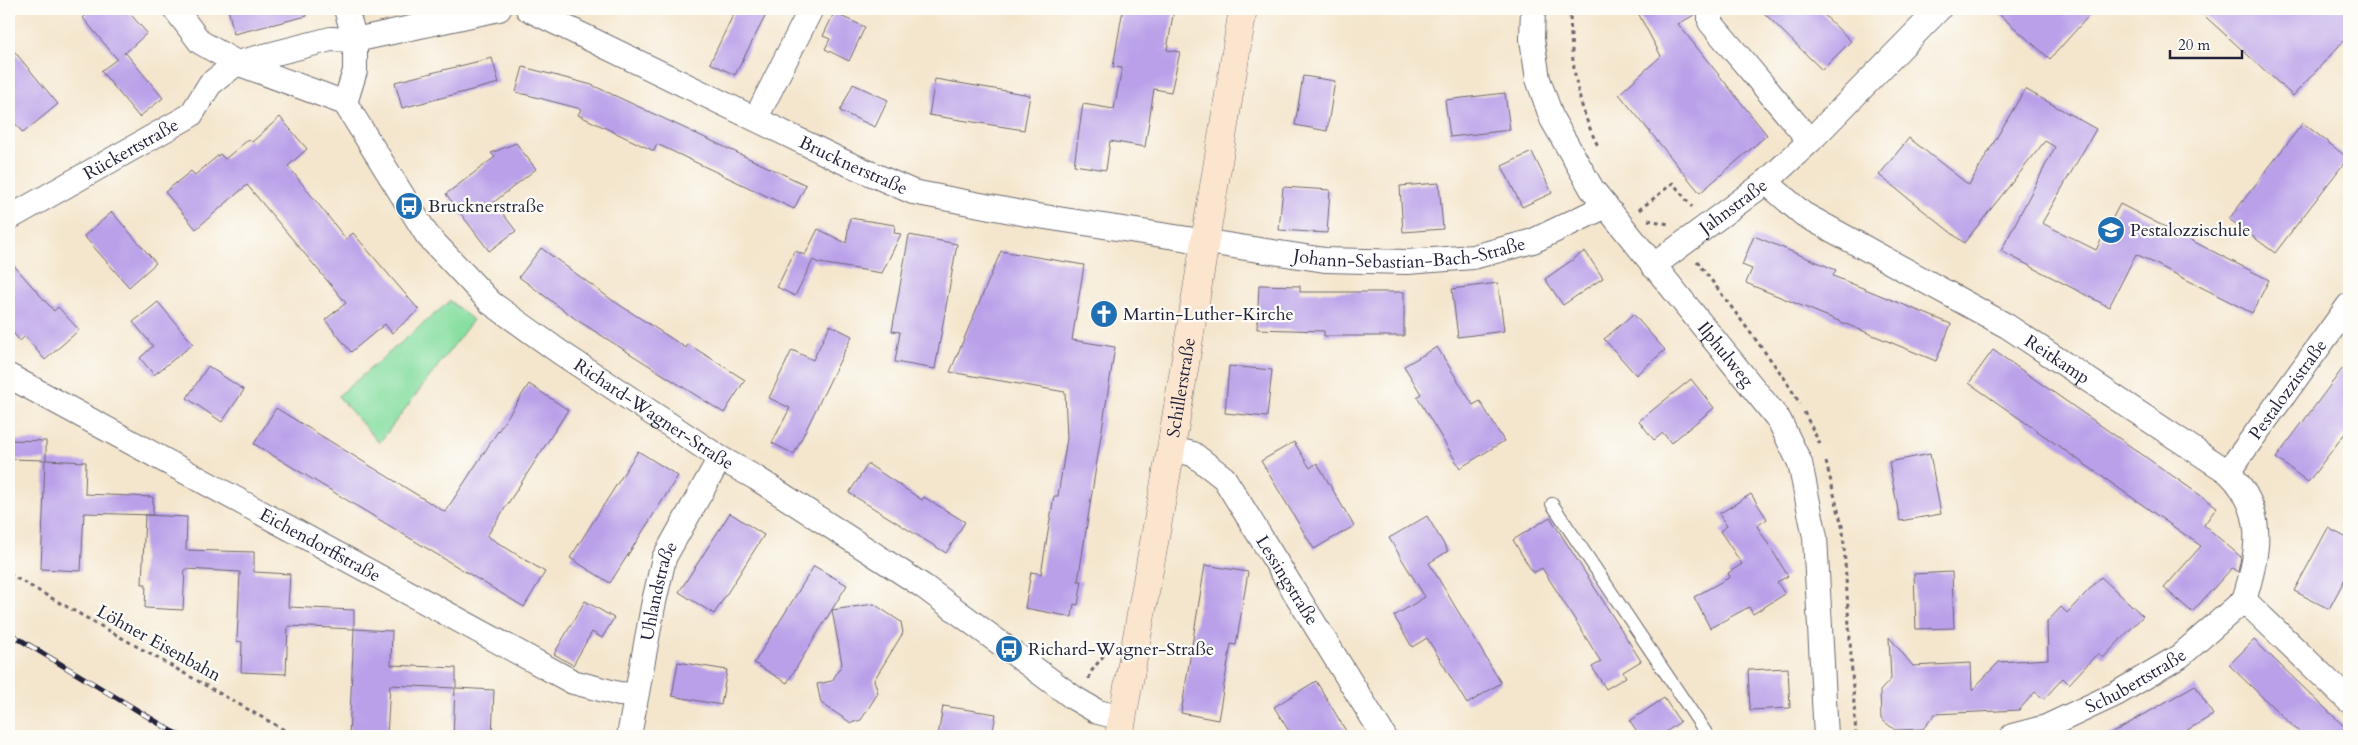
<svg xmlns="http://www.w3.org/2000/svg" width="2358" height="745" font-family="Cardo,serif">
<style>
.green{fill:#88dfa2;stroke:#55806e}
.building{fill:#b9a0e9}
.lines{fill:none;stroke-linecap:round;stroke-linejoin:round}
.service-casing{stroke:#6c676e;stroke-width:14}
.minor-casing{stroke:#6c676e;stroke-width:26}
.secondary-casing{stroke:#6c676e;stroke-width:29}
.path{stroke:#6c676e;stroke-width:3;stroke-dasharray:4 4;stroke-linecap:butt}
.service{stroke:#fff;stroke-width:12}
.minor{stroke:#fff;stroke-width:24}
.secondary{stroke:#fce5cf;stroke-width:28}
.rail-casing{stroke:#22223b;stroke-width:5.5}
.rail{stroke:#fdfcf7;stroke-width:4;stroke-dasharray:11;stroke-linecap:butt}
.labels{text-anchor:middle;stroke-width:4.5;stroke-linejoin:round;paint-order:stroke}
.street-label{font-size:18px;fill:#22223b;stroke:#fdfcf7}
.poi-label{font-size:18px;fill:#22223b;stroke:#fdfcf7;text-anchor:start}
</style>
<rect width="100%" height="100%" fill="#fdfcf7"/>
<filter id="ink" filterUnits="userSpaceOnUse"><feTurbulence type="fractalNoise" baseFrequency=".02" numOctaves="2"/><feDisplacementMap in="SourceGraphic" scale="10" xChannelSelector="R" yChannelSelector="G"/><feConvolveMatrix kernelMatrix="1 2 1 2 8 2 1 2 1" color-interpolation-filters="sRGB"/></filter>
<filter id="wash" filterUnits="userSpaceOnUse"><feTurbulence type="fractalNoise" baseFrequency=".0096" numOctaves="4" result="noise"/><feDisplacementMap in="SourceGraphic" scale="20" xChannelSelector="R" yChannelSelector="G"/><feGaussianBlur stdDeviation="1.12" result="paint"/><feColorMatrix in="noise" values="0 0 0 0 0 0 0 0 0 0 0 0 0 0 0 0 0 1.4 0 .05"/><feComposite in="paint" operator="in"/></filter>
<g filter="url(#wash)">
<rect width="100%" height="100%" fill="#f4e6cd"/>
<path class="green" d="M450 301 473 320 379 443 338 396Z"/>
<g id="blocks">
<path class="building" d="M93 9H126L147 33 124 54 125 52 163 98 139 117 101 71 117 59 83 18Z
M228 9H306L307 16 234 34Z
M736 9H769L735 75 710 63Z
M1123 9H1174L1167 50 1180 52 1171 92 1154 89 1145 147 1110 141 1106 170 1074 165 1083 104 1114 109 1122 68 1113 67Z
M1636 9H1696V14L1678 24 1767 135 1700 193 1619 94 1661 56Z
M1760 9H1818L1851 41 1822 70Z
M1993 9H2095L2050 59Z
M2197 9H2349V35L2293 96Z
M834 13 865 27 849 61 825 49 830 39 823 36Z
M9 45 58 104 23 133 9 116Z
M492 58 499 83 402 108 395 82Z
M523 67 592 85 806 185 794 209 657 144 654 151 578 115 581 109 516 92Z
M1303 76 1335 81 1327 131 1295 125Z
M935 79 1030 95 1024 130 929 115Z
M853 84 888 100 875 127 840 111Z
M2025 89 2096 129 2042 223 2096 250 2120 204 2269 280 2252 313 2136 254 2109 307 2001 251 2055 147 2045 141 1964 243 1879 175 1909 138 1969 185Z
M1505 93 1510 130 1450 137 1445 100Z
M280 117 307 149 288 166 346 239 353 233 419 310 392 333 385 324 351 352 325 320 346 303 247 185 196 229 165 192 191 171 195 175 220 154 225 159 249 139 252 142Z
M2303 123 2348 158 2275 253 2229 219Z
M516 143 536 169 494 202 516 231 489 251 446 194 495 157 491 153Z
M1532 152 1552 193 1522 207 1502 166Z
M1439 183 1443 229 1403 232 1400 186Z
M1283 187 1330 190 1327 233 1279 230Z
M112 212 156 263 129 287 84 236Z
M850 218 895 225 894 233 901 234 882 273 819 263 813 260 795 296 777 287 795 251 805 255 818 229 846 243Z
M909 235 957 244 935 369 895 362 900 332 892 331Z
M1754 236 1836 270 1833 276 1951 324 1936 361 1746 283 1752 269 1742 265Z
M541 248 612 300 686 348 688 344 745 380 724 413 577 320 519 277Z
M1001 251 1084 265 1072 340 1115 347 1078 581H1082L1078 605 1074 604 1072 617 1025 608 1031 572 1041 574 1054 496H1058L1067 438 1065 392 950 372Z
M1585 251 1603 278 1563 305 1545 279Z
M9 260 54 311 58 307 79 330 45 360 25 336 20 341 9 328Z
M1498 283 1504 331 1458 337 1452 289Z
M1259 285 1300 286V292H1404V336H1324V331L1257 329Z
M158 302 193 344 154 375 140 358 153 346 133 322Z
M1633 314 1665 350 1636 375 1604 339Z
M830 325 852 336 794 454 772 443 790 408 769 398 792 350 813 360Z
M1437 347 1473 405 1480 401 1504 441 1460 468 1417 397 1421 394 1404 366Z
M1993 350 2217 507 2204 525 2241 557 2238 572 2232 568 2192 612 2164 588 2201 546 1969 383Z
M2349 360V428L2308 482 2276 458Z
M208 366 244 390 222 422 187 398Z
M1229 366 1272 370 1267 417 1225 413Z
M1691 379 1714 408 1671 443 1663 433 1654 440 1639 421Z
M529 384 568 410 487 536 545 572 524 607 254 444 276 408 445 512Z
M9 440 46 441V460L86 462 85 494 153 497V515L84 513 81 571 41 569 45 460 9 459Z
M1294 442 1310 468 1317 463 1354 526 1314 549 1261 461Z
M638 451 678 476 610 583 570 558Z
M1930 454 1941 514 1900 521 1889 462Z
M868 464 922 500 924 497 965 522 946 553 849 493Z
M1751 494 1767 519 1757 526 1788 576 1777 582 1785 594 1753 614 1749 607 1710 628 1694 597 1730 577 1728 573 1742 564 1720 531 1727 526 1719 514Z
M730 513 764 535 714 614 679 592Z
M145 515 187 517 186 550 254 552V572L290 574 288 607 354 610V629L288 626 286 674 241 672 242 642 237 641 240 572 185 569 183 610 145 608 146 584H142Z
M1427 516 1448 551 1429 563 1501 683 1467 704 1427 638 1412 647 1394 616 1425 597 1389 538Z
M1550 517 1641 661 1623 672 1626 677 1606 689 1592 667 1601 662 1577 623 1542 568 1533 573 1513 540Z
M2328 528 2349 539V571L2329 609 2294 591Z
M1205 565 1248 572 1236 645 1231 644 1218 720 1181 713Z
M814 566 847 585 787 683 754 663Z
M1952 572 1954 628 1916 629 1914 574Z
M2101 577 2143 616 2103 658 2098 653 2069 684 2063 678 2044 699 2035 692 2019 710 1935 714 1923 729 1895 730 1881 719 1880 691 1891 679 1889 637 1913 666 1971 663 1972 690 1999 662 2048 659 2047 622 2061 607 2067 613Z
M585 601 614 618 602 638 592 632 573 665 554 654Z
M874 604 901 622 903 633 874 680 878 693 861 720 851 723 821 703 817 684 832 681 842 664 832 610Z
M354 629 392 631 391 665 456 668V688L494 690 492 736H453L455 688 390 685 387 736H349Z
M2254 640 2349 731V736H2303L2229 665Z
M678 662 727 670 721 705 672 696Z
M1788 668 1790 708 1750 710 1748 670Z
M1316 681 1349 736H1292L1274 707Z
M2195 685 2213 715 2177 736H2107Z
M1664 698 1680 722 1660 736H1640L1630 721Z
M943 706 996 714 992 736H938Z"/>
</g>
</g>
<g filter="url(#ink)">
<use href="#blocks" fill-opacity="0" stroke="#6c676e" stroke-width="1"/>
<g class="lines">
<g class="service-casing">
<path id="service" d="M1552 504 1708 736"/>
</g>
<g class="minor-casing">
<g id="minor">
<path id="s1" d="M175 9 200 42 237 63 345 103 427 235 491 303 561 353 720 458 756 478 923 586 1074 698 1098 712 1122 718"/>
<path id="s2" d="M528 9 842 161 913 192 1032 215 1325 260 1407 262 1473 257 1533 241 1606 206"/>
<path id="s3" d="M1533 9 1532 39 1538 79 1552 119 1592 189 1779 420 1800 463 1815 537 1826 736"/>
<path d="M1710 9V22L1810 141"/>
<path d="M345 103 355 71V40L499 9"/>
<path d="M756 118 811 9"/>
<path id="s4" d="M1766 182 1803 214 2007 326 2228 472C2267 510 2259 553 2244 600"/>
<path id="s5" d="M9 218 191 115 210 84 237 63 331 39 355 40 346 9"/>
<path id="s6" d="M1653 266 1766 182 1810 141 1939 9"/>
<path id="s7" d="M9 376 573 682 619 694 636 695"/>
<path id="s8" d="M1171 449 1193 454 1224 478 1384 736"/>
<path id="s9" d="M2228 472 2349 305"/>
<path d="M2244 600 2349 701"/>
<path id="s10" d="M629 736 653 606 664 558 720 458"/>
<path id="s11" d="M2012 736 2046 727 2116 694 2180 656 2244 600"/>
</g>
</g>
<g class="secondary-casing">
<g id="secondary">
<path id="s12" d="M1119 736 1171 449 1243 9"/>
</g>
</g>
<path class="path" d="M1570 9C1571 60 1575 101 1599 148
M1639 210 1673 183 1692 207
M1648 220 1669 224
M1697 261 1785 379 1800 404
M1804 412 1820 444
M1826 462 1843 530 1856 736
M9 574 295 736
M1089 679 1090 673 1107 651"/>
<use href="#service" class="service"/>
<use href="#minor" class="minor"/>
<use href="#secondary" class="secondary"/>
<g class="rail-casing">
<path id="rail" d="M9 633 180 736"/>
</g>
<use href="#rail" class="rail"/>
</g>
</g>
<defs>
<g id="bus-disc" transform="scale(1.4375)"><circle r="9.5" fill="#1f6fb2" stroke="#fdfcf7"/><path d="M-5-6H5V4H4V6H2V4H-2V6H-4V4H-5ZM-3.5-4V0h7V-4ZM-3.5 1.2v1.5H-2V1.2ZM2 1.2v1.5H3.5V1.2Z" fill="#fff"/></g>
<g id="school-disc" transform="scale(1.4375)"><circle r="9.5" fill="#1f6fb2" stroke="#fdfcf7"/><path d="M0-5L7-2L0 1L-7-2ZM-4 1L0 2.5L4 1V4Q0 6-4 4Z" fill="#fff"/></g>
<g id="church-disc" transform="scale(1.4375)"><circle r="9.5" fill="#1f6fb2" stroke="#fdfcf7"/><path d="M-1.2-6h2.4v3.5h3.3v2.4h-3.3V6h-2.4V-.1h-3.3v-2.4h3.3Z" fill="#fff"/></g>
</defs>
<g fill-rule="evenodd">
<use href="#bus-disc" x="409" y="206"/>
<use href="#school-disc" x="2111" y="230"/>
<use href="#church-disc" x="1104" y="314"/>
<use href="#bus-disc" x="1009" y="649"/>
</g>
<g class="labels">
<g class="street-label">
<text dy="6" stroke="none"><textPath href="#s5" startOffset="140">Rückertstraße</textPath></text>
<text dy="6" stroke="none"><textPath href="#s2" startOffset="361">Brucknerstraße</textPath></text>
<text dy="6" stroke="none"><textPath href="#s6" startOffset="100">Jahnstraße</textPath></text>
<text dy="6" stroke="none"><textPath href="#s2" startOffset="929">Johann-Sebastian-Bach-Straße</textPath></text>
<text dy="6" stroke="none"><textPath href="#s3" startOffset="406">Ilphulweg</textPath></text>
<text dy="6" stroke="none"><textPath href="#s4" startOffset="342">Reitkamp</textPath></text>
<text dy="6" stroke="none"><textPath href="#s12" startOffset="354">Schillerstraße</textPath></text>
<text dy="6" stroke="none"><textPath href="#s9" startOffset="102">Pestalozzistraße</textPath></text>
<text dy="6" stroke="none"><textPath href="#s1" startOffset="645">Richard-Wagner-Straße</textPath></text>
<text dy="6" stroke="none"><textPath href="#s7" startOffset="354">Eichendorffstraße</textPath></text>
<text dy="6" stroke="none"><textPath href="#s8" startOffset="182">Lessingstraße</textPath></text>
<text dy="6" stroke="none"><textPath href="#s10" startOffset="148">Uhlandstraße</textPath></text>
<text transform="translate(159 643) rotate(29)" y="6">Löhner Eisenbahn</text>
<text dy="6" stroke="none"><textPath href="#s11" startOffset="136">Schubertstraße</textPath></text>
</g>
<g class="poi-label">
<text x="428" y="212">Brucknerstraße</text>
<text x="2130" y="236">Pestalozzischule</text>
<text x="1123" y="320">Martin-Luther-Kirche</text>
<text x="1028" y="655">Richard-Wagner-Straße</text>
</g>
</g>
<rect width="2358" height="745" fill="none" stroke="#fdfcf7" stroke-width="30"/>
<path d="M2170 50v8h72v-8" fill="none" stroke="#22223b" stroke-width="2.5"/>
<text x="2178" y="50" font-size="15" fill="#22223b" stroke="#fdfcf7" stroke-width="4" paint-order="stroke">20 m</text>
</svg>
